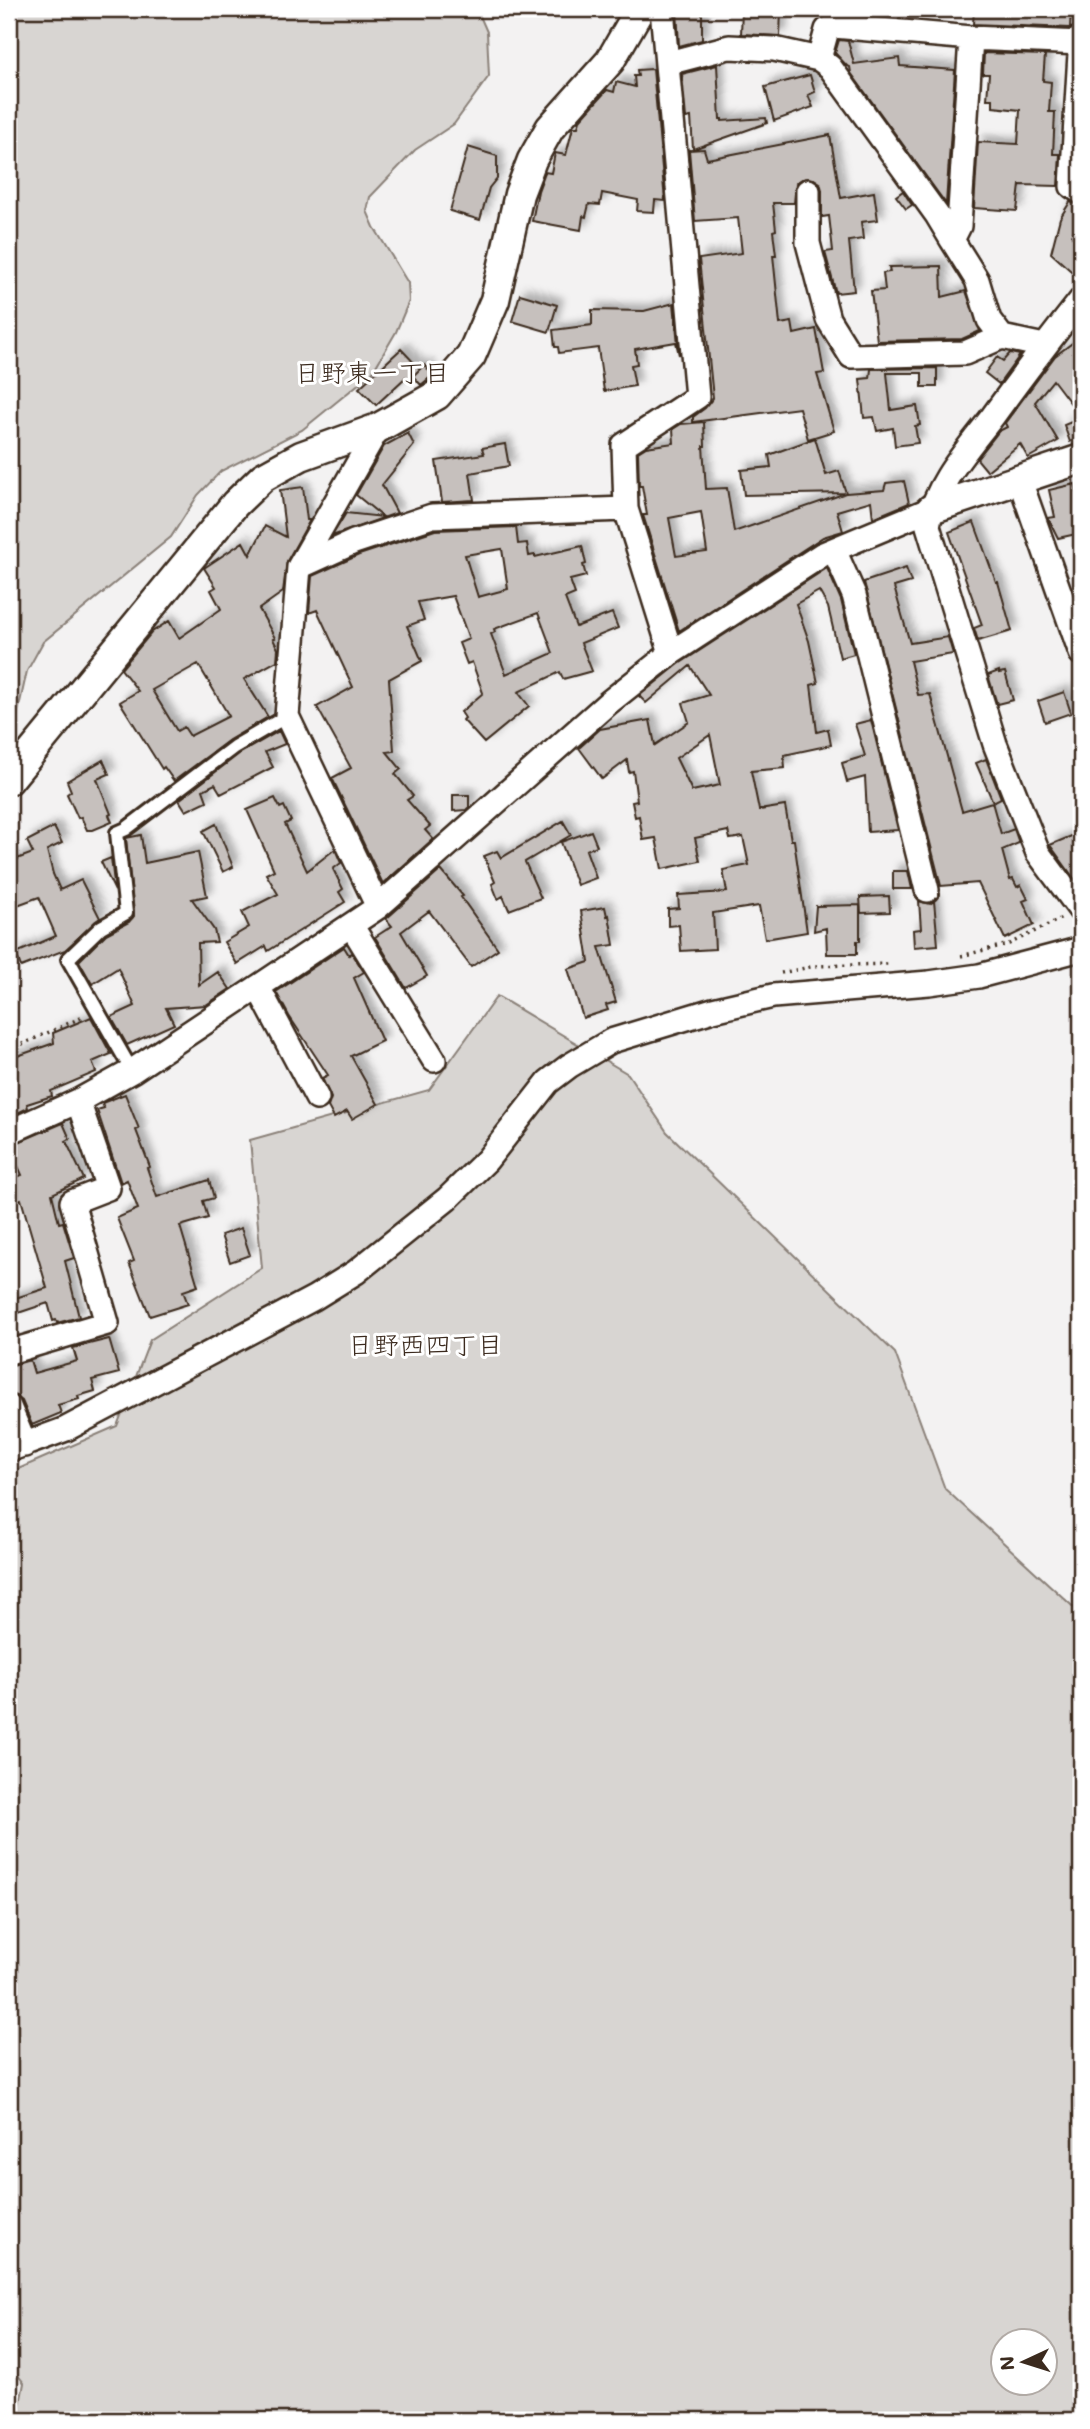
<svg xmlns="http://www.w3.org/2000/svg" width="1090" height="2429" viewBox="0 0 1090 2429" font-family="Mali,'Klee One',sans-serif">
<defs>
<filter id="shadow"><feDropShadow dx="6" dy="-6" stdDeviation="3.5" flood-color="#0004"/></filter>
</defs>
<rect width="100%" height="100%" fill="#f3f2f2"/>
<filter id="ink" filterUnits="userSpaceOnUse"><feTurbulence type="fractalNoise" baseFrequency=".0143" numOctaves="2"/><feDisplacementMap in="SourceGraphic" scale="14" xChannelSelector="R" yChannelSelector="G"/><feConvolveMatrix kernelMatrix="1 2 1 2 8 2 1 2 1" color-interpolation-filters="sRGB"/></filter>
<g filter="url(#ink)">
<path fill="#d8d5d2" stroke="#8a8078" stroke-width="2" fill-rule="evenodd" d="M9 9H477L487 32 489 76 454 124 415 150 370 197 367 211 374 227 408 283 409 301 396 332 372 373 302 430 221 471 198 495 171 537 43 642 27 671 17 716 9 729Z
M497 996 628 1074 667 1132 895 1353 945 1489 1081 1614V2420H17L24 2383 9 2364V1473L117 1426 150 1340 262 1268 250 1140 429 1090ZM1002 2342H1044V2384H1002Z"/>
<path fill="#c6c0bd" stroke="#3b2a1e" stroke-width="2" fill-rule="evenodd" filter="url(#shadow)" d="M677 9H702V40L679 46Z
M742 9 781 10 780 36 741 34Z
M974 9H1071L1070 28 973 24Z
M839 40 848 41 854 64 899 58 900 66 955 70 946 204 851 73 850 67 847 66 835 53Z
M984 53 1045 55 1043 81 1051 82 1049 112H1055L1053 154H1060L1058 186 1020 185 1017 211 974 208 978 142 1018 144 1020 110 993 107V99H987L989 74H983Z
M717 65 720 119H722V121L766 118 767 123 693 149 691 117 686 118 682 74Z
M653 69 665 201 655 200 654 212 637 211 638 200 602 193 600 205 589 204 586 217 583 216 581 230 532 221 538 191 545 172 551 173 555 153 566 155 573 127H578L580 120 607 90 614 92 616 82 635 87 634 76H638L637 70Z
M810 75 815 92 808 95 813 107 774 121 765 87Z
M830 135 841 198 874 192 878 220 861 222 863 239 849 241 854 291 836 293 825 252 833 251 829 216 822 217V190L820 183 814 179H802L796 183 794 203H773L776 230 773 231 776 255H773L780 324 792 322 794 334 816 329 824 373 817 374 834 431 808 439 799 408 693 422V417L705 408 713 398 699 259 742 253 738 218 695 221 689 150 704 149 707 159Z
M468 147 497 156V178L489 188 480 220 450 211Z
M903 191 912 205 906 209 896 196Z
M1070 202 1081 206 1072 237 1081 244V280L1051 253 1060 218Z
M941 266 942 297 966 291 980 331 962 339 877 341 871 291 885 290 883 273 890 272 889 267Z
M520 294 557 305 549 332 512 321Z
M674 303 679 355 676 342 635 349 637 364 631 365 635 386 604 391 598 348 559 353 558 347H555L553 330 592 325V310L644 311Z
M1075 341 1081 350V417L1053 380 1035 402 1058 441 1028 458 1020 444 987 471 977 459 999 431 1007 427 1005 423 1055 356Z
M401 349 420 369 409 380 406 377 376 405 359 388Z
M1010 353 1020 355 999 384 985 373 997 357 1003 361Z
M424 365 433 375 421 385 413 376Z
M937 368V387H922V373H887L891 410 917 406 920 425 915 426 918 443 895 446 893 428 877 431 874 417 864 418 860 379 870 378 871 369Z
M1081 418V437L1070 442 1064 425Z
M704 422 705 446H703L706 489 727 488 734 532 846 493 884 490 886 483 904 481 909 503 873 518 871 501 837 511 843 531 823 537 679 631 643 515H647L642 486H639L638 452 646 447 674 443 673 429 681 424ZM701 512 707 552 676 556 669 518Z
M408 433 414 445 382 485 397 513 332 536 346 513 383 517 356 495 384 446Z
M815 438 826 475 839 471 846 493 744 495 741 470 771 467 769 455Z
M505 444 509 466 470 473 474 500 442 502 436 461 484 454 482 448Z
M1075 484 1080 508 1077 509 1081 533 1058 538 1048 518 1055 517 1049 490Z
M303 487 307 520H310L287 561 283 592 259 609 275 638 273 639 278 649 277 661 244 679 268 717 229 740 174 781 164 767 162 769 120 702 138 691 121 669 152 632 169 621 179 638 221 609 211 590 216 587 204 568 243 542 250 555 265 526 286 537 280 490ZM198 664 229 716 190 736 184 727 177 731 152 690Z
M974 522 996 582H998L1012 631 978 641 974 628 982 625 949 532Z
M516 527 518 544 527 543 529 556 535 555V557L582 546 586 564 583 565 586 576 570 580 575 594 565 598 576 627 612 613 618 628 581 643 592 671 563 679 560 672 518 692 529 706 484 743 463 720 465 718 461 712 483 693 472 662 467 664 459 643 469 639 453 596 418 602 424 620 407 626 422 661 389 679 394 751 387 752 401 769 395 774 413 796 407 800 430 826 425 830 433 839 383 884 332 778 351 768 317 707 353 687 317 610 309 613 312 576 359 555 435 530ZM502 549 508 589 478 597 465 555ZM538 613 553 653 506 674 491 634 495 632 494 629Z
M827 568 841 600 854 654 840 658 828 607 819 591 796 604 809 641 818 683 811 685 817 732 828 729 831 745 784 755 785 768 751 771 759 810 785 806 791 840H794L807 932 765 939 759 906 713 913 715 949 681 951 679 925 668 926V909L679 908 678 895 727 892 723 870 749 865 743 837 730 839 728 831 695 838 700 861 662 869 656 838 643 840 639 816 635 817 632 802 637 801 633 771 629 772 627 760 602 779 579 748 600 729 650 720 655 745 689 722 683 703 709 695 690 666 646 703 639 696 679 664ZM710 735 720 785 692 791 676 758Z
M906 568 911 582 894 587 910 643 948 637 953 654 910 661 918 695 930 694 962 811 992 802 1001 834 1014 829 1019 843 1002 850 1010 880 1013 879 1017 887 1021 885 1028 899 1023 901 1034 925 1005 939 978 883 941 886 864 582Z
M999 671V673L1005 672 1013 700 997 704 988 675Z
M1064 692 1071 713 1045 722 1038 701Z
M871 720 898 830 868 832 865 777 847 782 842 763 865 756 855 724Z
M279 731 285 744 265 752 273 767 221 794 215 784 203 790 207 801 186 811 179 800 239 754Z
M986 759 1001 798 993 802 976 763Z
M103 760 109 774 97 779 111 814 109 815 112 822 93 830H87L81 817 78 818 67 794 71 791 67 781Z
M453 795H469V807L466 810 453 811Z
M275 798 280 808 284 806 291 821 285 824 307 871 335 849 341 863 333 869 343 889 339 892 345 902 268 951 266 946 237 964 224 942 249 927 242 912 278 894 266 874 274 870 247 810Z
M563 821 571 835 525 862 541 898 509 910 503 896 498 899 492 884 495 882 484 856 497 851 501 858Z
M216 824 233 867 223 872 203 831Z
M54 827 62 843 47 850 53 874 60 890 81 880 100 918 65 950 21 967 16 953 56 936 39 897 9 908V862L33 853 27 841Z
M591 831 597 846 586 850 596 878 577 885 561 842Z
M1081 832V888L1050 845Z
M141 835 145 863 198 852 207 896 192 899 214 930 217 942 198 943 199 985 218 972 230 989 206 1005 166 1008 174 1024 127 1045 111 1017 135 1006 118 968 92 984 79 961 106 934 129 922 134 916 126 838Z
M111 858 115 891 101 862Z
M441 870 463 896 461 897 498 949 471 967 429 911 401 932 427 976 406 988 375 937 392 926 386 919Z
M893 871H908L912 889H893Z
M889 896 890 912 861 913 860 897Z
M919 901 930 904 934 901 938 945 914 947 913 930 921 929Z
M860 905V941H857V954H827L826 928 814 931 816 906Z
M605 907 607 916 609 915 614 945 599 947 616 1002 606 1005 608 1010 583 1018 568 969 589 962 581 911Z
M344 947 349 955 352 953 364 972 354 978 382 1041 351 1056 378 1104 352 1119 347 1111 334 1118 328 1107 331 1098 322 1078 328 1075 289 1016 276 992Z
M91 1017 111 1054 92 1062 96 1072 51 1091 52 1096 27 1104 28 1108 9 1117V1059L54 1043 53 1033Z
M125 1094 139 1129 136 1130 150 1167 147 1168 157 1197 209 1180 214 1198 203 1201 208 1218 180 1226 198 1286 183 1291 188 1304 150 1316 129 1263 134 1261 117 1218 138 1209 127 1180 121 1183 97 1110 104 1108 102 1103Z
M63 1123 70 1139 66 1141 84 1179 52 1194 59 1223 63 1222 74 1258 65 1261 79 1317 57 1323 56 1320 53 1321 48 1303 9 1316V1300L47 1288 21 1199 13 1202 9 1191V1180L22 1175 9 1146Z
M241 1228 250 1255 230 1262 221 1235Z
M109 1339 119 1373 92 1380 95 1391 78 1396 79 1399 58 1405 61 1413 32 1425 22 1401 9 1391V1366L30 1360 34 1373 77 1361 73 1348Z"/>
<g fill="none" stroke-linecap="round" stroke-linejoin="round">
<defs>
<path id="service" d="M132 1071 68 959 101 927 126 913 117 833 126 829 234 747 287 716"/>
<path id="minor" d="M662 9 697 397 624 445 626 509 671 653
M1081 37 1072 186 1081 192
M971 38 959 226 952 240 977 280 989 320 1002 337 1044 346
M819 59 830 67 937 215 952 240
M668 63 729 47 774 49 819 59 827 30 834 26 971 38 1081 43
M808 191V243L828 319 851 356 965 353 1002 337
M1081 300C1051 338 1021 377 993 416 967 450 935 484 928 526L995 744 1038 853 1081 911
M1019 478 1081 653
M834 550 854 595 927 890
M299 567 354 542 432 516 626 509
M378 907 287 716 299 567 378 428
M351 925 434 1060
M258 987 317 1098
M9 1132 78 1101 132 1071 378 907 608 703 671 653 823 554 931 509
M9 1352 107 1323 72 1202 108 1188 78 1101
M9 1407 25 1445
M9 1450 66 1429 314 1298 356 1272 447 1199 487 1160 548 1082 569 1066 611 1041 713 1010 773 996 929 983 979 976 1081 949"/>
<path id="tertiary" d="M931 509 1081 459
M9 780 235 504 263 477 301 456 378 428 437 395 471 356 495 300 519 194 532 160 550 128 610 61 640 9"/>
</defs>
<use href="#service" stroke="#3b2a1e" stroke-width="18"/>
<use href="#minor" stroke="#3b2a1e" stroke-width="28"/>
<use href="#tertiary" stroke="#3b2a1e" stroke-width="33"/>
<path stroke="#3b2a1e" stroke-width="3.5" stroke-dasharray="2 5" stroke-linecap="butt" d="M961 956 1009 944 1062 918
M781 973 815 966 888 964
M9 1050 85 1016"/>
<use href="#service" stroke="#fff" stroke-width="12"/>
<use href="#minor" stroke="#fff" stroke-width="23"/>
<use href="#tertiary" stroke="#fff" stroke-width="28"/>
</g>
</g>
<g text-anchor="middle" stroke-width="6" stroke-linejoin="round" paint-order="stroke">
<g font-size="26" fill="#3b2a1e" stroke="#fff">
<text x="372" y="382">日野東一丁目</text>
<text x="425" y="1354">日野西四丁目</text>
</g>
</g>
<rect width="1090" height="2429" fill="none" stroke="#fff" stroke-width="35"/>
<rect x="18" y="18" width="1055" height="2394" fill="none" stroke="#3b2a1e" stroke-width="2.5" filter="url(#ink)"/>
<g transform="translate(1024 2362) rotate(266)"><circle r="33" fill="#ffffff" stroke="#b1aaa5" stroke-width="2"/>
<path d="M0-5L12 26L0 18L-12 26Z" fill="#3b2a1e"/>
<text y="-10" font-size="19" font-weight="bold" text-anchor="middle" fill="#3b2a1e">N</text>
</g>
</svg>
